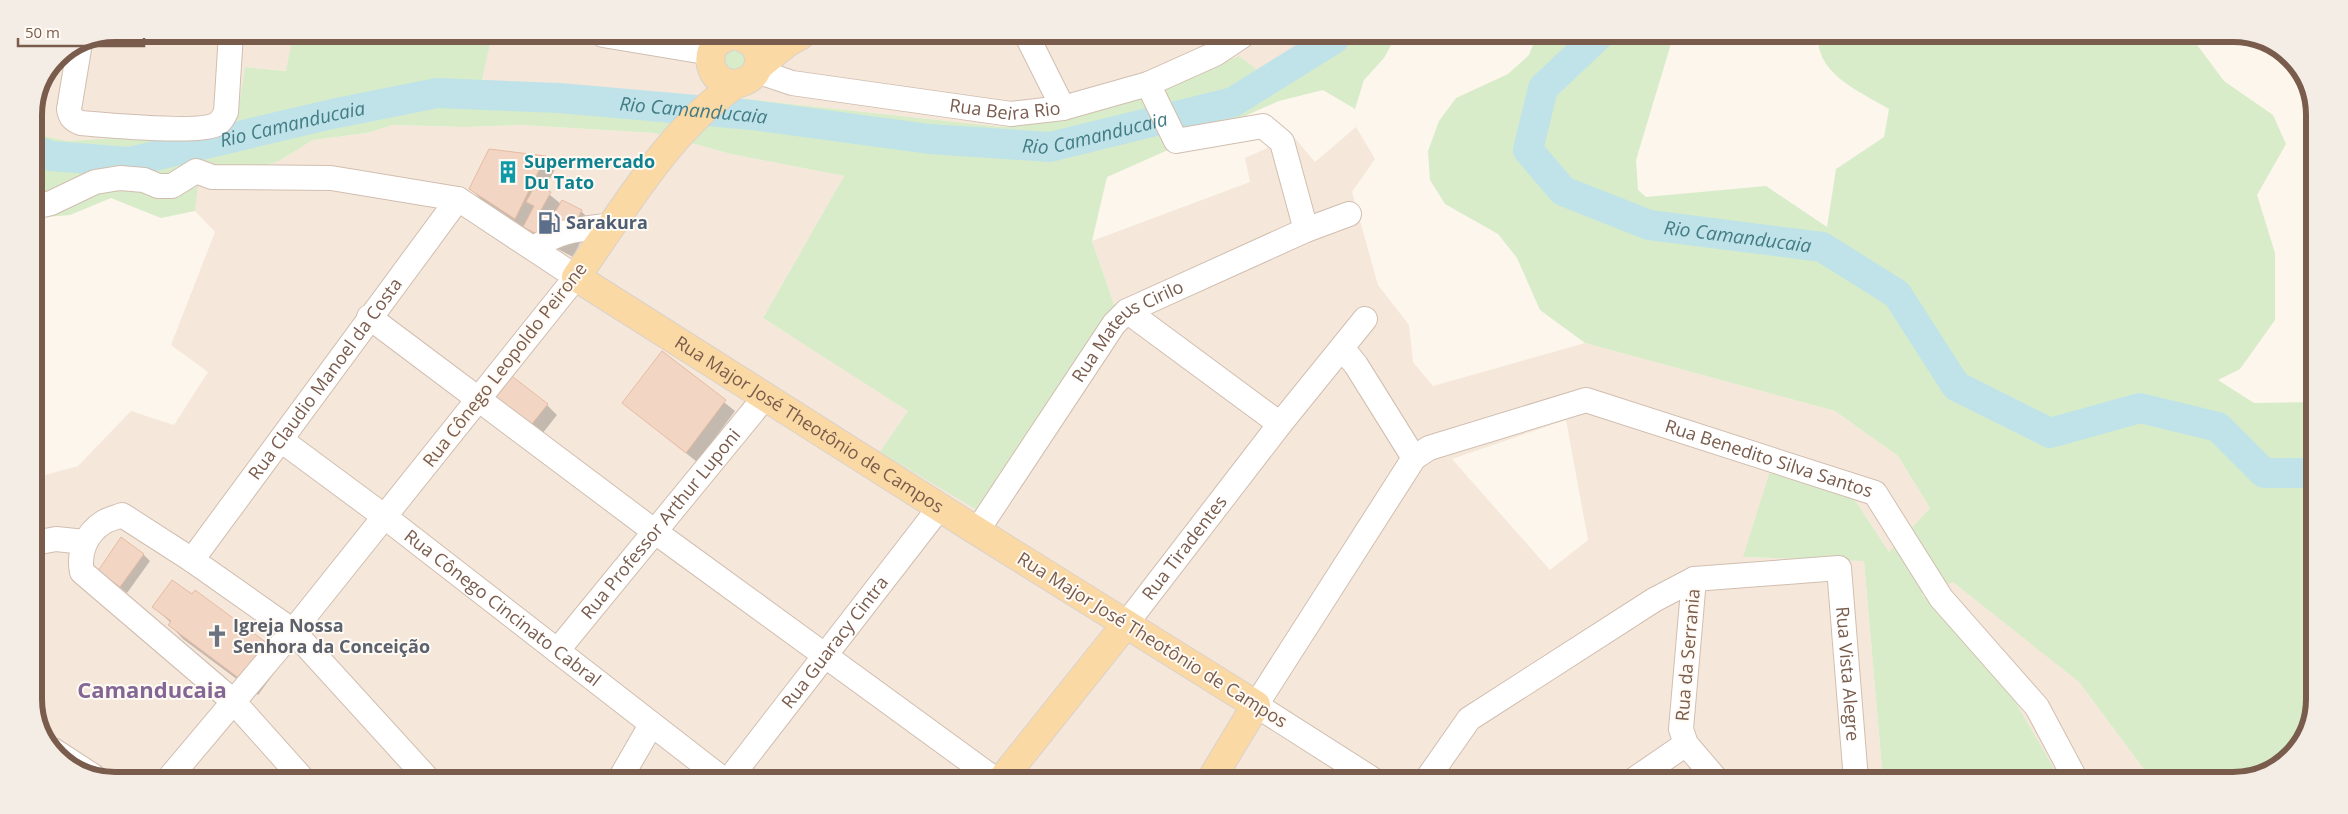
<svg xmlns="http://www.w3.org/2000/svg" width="2348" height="814" viewBox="0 0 2348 814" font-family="'Open Sans',sans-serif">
<rect width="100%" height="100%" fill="#fdf6ec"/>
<path fill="#f5e8da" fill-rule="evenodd" d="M115 34H293L287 71 245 67 235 130 68 141 34 134V110L58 57Z
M492 34 1308 36 1311 41 1263 74 1136 99 1063 121 1002 127 747 99 672 104 482 80Z
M393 125 464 127 521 125 654 133 731 154 844 176 763 318 909 411 880 452 1116 310 1092 241 1250 182 1245 158 1293 136 1315 162 1356 127 1375 159 1352 192 1378 285 1409 325 1413 362 1433 386 1585 343 1835 411 1898 456 1930 508 1889 552 1851 494 1743 557 1864 561 1883 780 89 776 51 749 34 704V478L78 466 131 411 174 425 208 372 171 345 215 232 195 211 197 186 279 161 313 140 367 133ZM1566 420 1588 540 1550 570 1452 459Z
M1953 581 2079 682 2152 780H2061L2005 684 1922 593Z"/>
<path fill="#d8ecc9" d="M293 34H489L492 35 482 80 672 104 747 99 1002 127 1063 121 1136 99 1239 56 1263 74 1311 41 1308 36H1396L1384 58 1364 80 1355 109 1323 90 1279 101 1107 177 1092 241 1116 310 977 510 880 452 908 411 763 318 844 176 731 154 654 133 521 125 464 127 393 125 367 133 313 140 279 161 198 186 195 211 161 218 111 198 70 215 34 218V134L68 141 235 130 245 67 286 71Z
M1536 37H1673L1636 160 1638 190 1646 197 1766 186 1827 227 1836 169 1884 137 1889 109C1861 92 1817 75 1818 37L2192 38 2224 81 2273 115 2286 144 2257 195 2275 253V320L2240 369 2218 380 2254 403 2312 402 2310 725 2282 764 2233 780H2152L2079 682 1953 582 1922 594 2005 684 2061 780H1883L1864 561 1743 557 1770 471 1851 494 1889 552 1930 508 1898 456 1835 411 1585 343 1540 310 1517 258 1498 234 1445 204 1430 180 1428 151 1439 121 1456 98 1508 74 1529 55Z
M717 47 754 50 737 82 714 54Z"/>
<path fill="#0003" d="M490 150 546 157 556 167 544 190 561 204 581 211 591 221 573 257 535 237 525 228 481 199 471 189Z
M662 353 735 411 697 462 624 403Z
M489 391 547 405 557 415 542 434Z
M143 554 150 561 127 593 99 571Z
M154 607 283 661 258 695 183 639 170 625 171 623Z"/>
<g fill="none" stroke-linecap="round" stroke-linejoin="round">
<g stroke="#bfe3e8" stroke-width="30">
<path id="s1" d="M1597 37 1543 88 1528 150 1563 191 1649 225 1822 247 1897 294 1956 386 2050 433 2140 408 2218 427 2264 473H2312"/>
<path id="s2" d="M34 150 51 156 129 162 332 114 437 93 559 98 752 115 929 139 1050 147 1233 102 1334 39 1336 36"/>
</g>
</g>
<path fill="#f3d5c3" stroke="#e6bba3" d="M489 149 546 156 515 219 469 189Z
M536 184 551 192 541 210 553 216 562 200 582 210 563 247 523 227 534 206 526 202Z
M662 351 726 400 686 453 622 403Z
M504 370 548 404 531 425 488 391Z
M121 537 144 554 120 587 98 571Z
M172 580 192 594 195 590 271 646 244 682 168 625 171 621 152 607Z"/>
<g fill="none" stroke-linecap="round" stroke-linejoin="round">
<defs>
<g id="minor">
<path d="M603 35 711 53"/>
<path d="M1027 36 1063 108"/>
<path d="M79 49 69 109C70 117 73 120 81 123 105 125 201 134 217 124 222 121 224 116 226 112L231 34"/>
<path id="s3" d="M757 71 792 83 1011 114 1063 108 1148 84 1215 54 1242 36"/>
<path d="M1148 84 1176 141 1263 126 1282 142 1306 230"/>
<path d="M34 207 51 203 95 182 120 178 144 180 158 186H172L196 171 212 177 331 178 458 199 576 277 293 631 171 776"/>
<path d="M535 249C556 229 585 229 613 225"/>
<path d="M1127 311 1280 424"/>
<path d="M369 317 654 531 993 778"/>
<path d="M1342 348 1356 365 1414 458"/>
<path id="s4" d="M281 440 385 517 720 777"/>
<path id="s5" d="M977 531 1114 324 1127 311 1306 230 1349 214"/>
<path d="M34 543 56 539 85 542"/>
<path id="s6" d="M192 560 458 199"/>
<path d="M1694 579 1681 729 1686 744 1716 779"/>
<path id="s7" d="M1126 624 1280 424 1365 319"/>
<path id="s8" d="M557 651 765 397"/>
<path d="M53 750 93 776"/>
<path d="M300 776 233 701 82 572C78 553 86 533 104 522 109 519 117 517 122 515L192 560 293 631 426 777"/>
<path d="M621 777 651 725"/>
<path id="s9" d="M731 777 940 507"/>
<path id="s10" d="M1372 779 1256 705 1414 458 1429 448 1586 400 1875 493 1941 598 2037 707 2076 780"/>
<path id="s11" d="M1427 779 1469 719 1654 600 1694 579 1839 568 1856 780"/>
<path d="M1635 779 1686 744"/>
</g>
<g id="major">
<path d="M731 35 716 43C712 49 709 57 711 65 720 101 776 80 754 44L738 35"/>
<path d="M759 66 787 43 801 35"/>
<path id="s12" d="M736 84C669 130 623 211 576 277L977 531 1256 705 1212 778"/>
<path d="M1003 778 1126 624"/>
</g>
</defs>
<use href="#minor" stroke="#d1beb0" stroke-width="26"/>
<use href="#major" stroke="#dad1cd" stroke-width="30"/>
<use href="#minor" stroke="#fff" stroke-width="24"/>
<use href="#major" stroke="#fbd9a5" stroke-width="28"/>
</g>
<defs>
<symbol id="building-bare" viewBox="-9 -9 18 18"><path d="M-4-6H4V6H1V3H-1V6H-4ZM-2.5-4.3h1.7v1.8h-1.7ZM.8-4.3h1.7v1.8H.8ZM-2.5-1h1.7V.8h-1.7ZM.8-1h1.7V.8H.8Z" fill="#0f9aa8" stroke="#fffaf3" stroke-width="2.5" paint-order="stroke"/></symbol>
<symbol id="fuel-bare" viewBox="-9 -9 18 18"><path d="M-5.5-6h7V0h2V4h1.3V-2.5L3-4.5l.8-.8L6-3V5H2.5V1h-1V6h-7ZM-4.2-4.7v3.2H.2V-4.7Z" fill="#5c6f8a" stroke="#fffaf3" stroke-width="2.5" paint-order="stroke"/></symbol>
<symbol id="church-bare" viewBox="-9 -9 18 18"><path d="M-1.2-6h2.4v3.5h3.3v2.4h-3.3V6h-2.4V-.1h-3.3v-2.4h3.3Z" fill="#6b7280" stroke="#fffaf3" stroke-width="2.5" paint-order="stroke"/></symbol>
</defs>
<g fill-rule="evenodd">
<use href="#building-bare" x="492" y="156" width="32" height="32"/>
<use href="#fuel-bare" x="533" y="207" width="32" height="32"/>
<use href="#church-bare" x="201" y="620" width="32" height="32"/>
</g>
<g text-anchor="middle" stroke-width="4" stroke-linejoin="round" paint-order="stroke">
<g font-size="18" fill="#7a5c4d" stroke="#fffaf3">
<text dy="6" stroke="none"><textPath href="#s3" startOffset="252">Rua Beira Rio</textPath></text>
<text dy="6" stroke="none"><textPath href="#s5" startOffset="254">Rua Mateus Cirilo</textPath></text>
<text transform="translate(505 365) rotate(-52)" y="6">Rua Cônego Leopoldo Peirone</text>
<text dy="6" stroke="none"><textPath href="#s6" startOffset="225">Rua Claudio Manoel da Costa</textPath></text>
<text dy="6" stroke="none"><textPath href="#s12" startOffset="528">Rua Major José Theotônio de Campos</textPath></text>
<text dy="6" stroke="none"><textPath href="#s10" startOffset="805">Rua Benedito Silva Santos</textPath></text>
<text dy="6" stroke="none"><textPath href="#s8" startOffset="164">Rua Professor Arthur Luponi</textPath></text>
<text dy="6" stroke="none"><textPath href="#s7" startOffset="96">Rua Tiradentes</textPath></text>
<text dy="6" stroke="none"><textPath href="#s4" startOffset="278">Rua Cônego Cincinato Cabral</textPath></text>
<text transform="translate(1152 640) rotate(32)" y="6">Rua Major José Theotônio de Campos</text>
<text dy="6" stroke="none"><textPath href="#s9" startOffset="170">Rua Guaracy Cintra</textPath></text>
<text transform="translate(1688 655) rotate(-85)" y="6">Rua da Serrania</text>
<text dy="6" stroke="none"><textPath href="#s11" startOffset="590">Rua Vista Alegre</textPath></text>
</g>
<g font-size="18" font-weight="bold" fill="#0d838f" stroke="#fffaf3" text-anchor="start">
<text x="524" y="168">Supermercado<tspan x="524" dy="21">Du Tato</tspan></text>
</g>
<g font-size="18" font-weight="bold" fill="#4e5e75" stroke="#fffaf3" text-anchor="start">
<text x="566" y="229">Sarakura</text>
</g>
<g font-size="18" font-weight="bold" fill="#5b616d" stroke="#fffaf3" text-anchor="start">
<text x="233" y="632">Igreja Nossa<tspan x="233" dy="21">Senhora da Conceição</tspan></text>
</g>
<g font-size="19" font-style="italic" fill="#437c86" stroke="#fffaf3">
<text dy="7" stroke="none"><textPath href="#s2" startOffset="669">Rio Camanducaia</textPath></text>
<text dy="7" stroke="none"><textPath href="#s2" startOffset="264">Rio Camanducaia</textPath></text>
<text dy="7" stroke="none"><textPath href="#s2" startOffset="1074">Rio Camanducaia</textPath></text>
<text dy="7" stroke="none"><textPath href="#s1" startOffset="374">Rio Camanducaia</textPath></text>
</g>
<g font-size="22" font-weight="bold" fill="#846695" stroke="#fffaf3">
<text x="152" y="698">Camanducaia</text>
</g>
</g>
<path d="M0 0H2348V814H0ZM115 42H2233A73 73 0 0 1 2306 115V699A73 73 0 0 1 2233 772H115A73 73 0 0 1 42 699V115A73 73 0 0 1 115 42Z" fill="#f4ede6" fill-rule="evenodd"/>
<path fill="none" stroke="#7a5c4d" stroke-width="6" d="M115 42H2233A73 73 0 0 1 2306 115V699A73 73 0 0 1 2233 772H115A73 73 0 0 1 42 699V115A73 73 0 0 1 115 42Z"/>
<path d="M18 38v8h126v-8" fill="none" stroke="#7a5c4d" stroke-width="2.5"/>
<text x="25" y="38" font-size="15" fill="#7a5c4d" stroke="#fffaf3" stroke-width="4" paint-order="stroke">50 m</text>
</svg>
